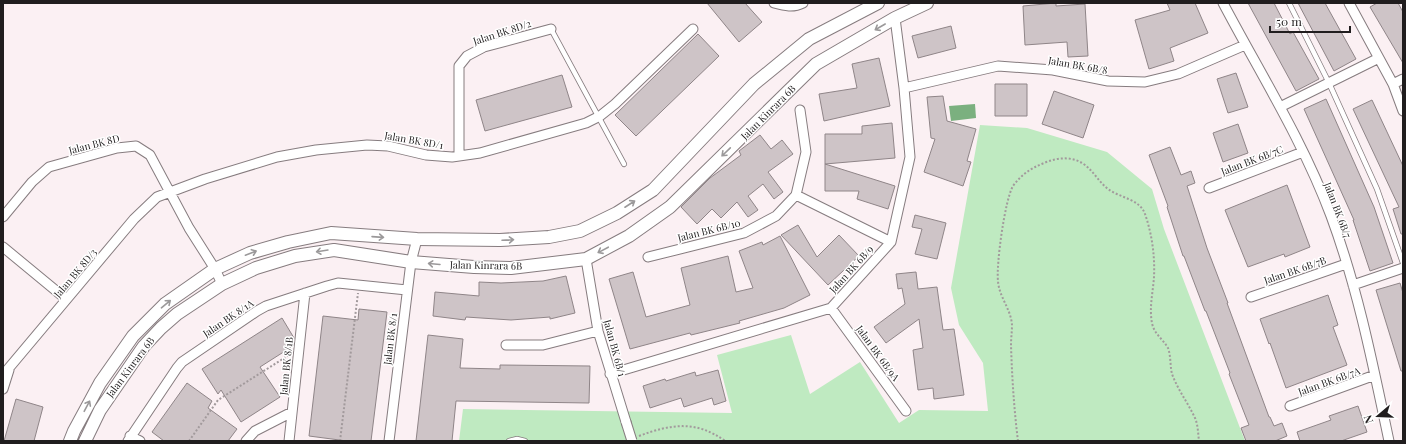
<svg xmlns="http://www.w3.org/2000/svg" width="1406" height="444" viewBox="0 0 1406 444" font-family="'Playfair Display',serif">
<rect width="100%" height="100%" fill="#fbf0f3"/>
<path fill="#bfeac1" d="M980 125 1027 128 1107 152 1152 189 1164 229 1245 441H459L463 409 732 413 717 355 791 335 810 394 860 362 899 423 919 410 988 411 983 363 959 325 951 288Z"/>
<path fill="#7bb07f" d="M975 104 976 118 951 121 949 106Z"/>
<path fill="#cec4c7" stroke="#8f8588" d="M707 3H745L762 22 739 42Z
M1056 3V6L1085 4 1088 56 1068 57 1067 42 1025 45 1023 6Z
M1167 3H1195L1208 33 1170 48 1174 61 1149 69 1135 20 1170 10Z
M1248 3H1274L1290 34 1293 32 1319 79 1296 91Z
M1298 3H1325L1356 59 1334 71Z
M1377 3H1398L1403 12V63L1370 7Z
M951 26 956 48 918 58 912 36Z
M698 34 719 56 636 136 615 115Z
M879 58 890 106 824 121 819 94 857 88 852 64Z
M1236 73 1248 107 1228 113 1217 79Z
M562 75 572 107 485 131 476 100Z
M995 84H1027V116H995Z
M1054 91 1094 105 1083 138 1042 124Z
M943 96 947 121 976 129 967 161 971 162 963 186 924 172 935 139 931 138 927 97Z
M1326 99 1374 207 1393 263 1370 271 1353 220H1354L1304 109Z
M1372 100 1403 166V234H1401L1393 209 1399 207 1353 109Z
M892 123 895 158 825 164V134H862V126Z
M1238 124 1248 153 1223 162 1213 133Z
M760 135 771 149 782 140 793 154 768 172 783 192 774 199 763 184 748 196 758 210 748 217 737 202 721 218 712 209 697 224 681 207 710 178 741 155 739 151Z
M1170 147 1181 175 1191 171 1195 183 1187 186 1207 248 1228 303H1227L1269 417H1270L1274 426 1282 423 1287 436 1275 441H1246L1241 428 1249 425 1229 374 1230 373 1206 311H1205L1184 256H1183L1167 207 1168 206 1149 155Z
M825 164 895 186 888 209 857 199 859 191H825Z
M1287 185 1310 247 1285 257 1284 254 1248 267 1225 210Z
M915 215 946 223 937 259 915 254 922 229 912 227Z
M798 225 817 257 839 235 859 256 828 285 781 235Z
M780 236 810 295 784 308 739 321 740 323 691 335 690 333 630 349 609 279 633 272 646 317 690 305 681 268 728 256 736 292 753 288 739 251 762 242 763 245Z
M916 272 918 289 937 287 943 330 954 329 964 395 934 399 933 388 918 390 913 350 923 348 919 319 886 343 874 327 905 304 902 288 898 289 896 274Z
M566 276 575 313 550 319V317L511 320 466 317 465 320 433 316 435 292 479 296V282L501 283 543 281Z
M1400 283 1403 293V371H1401L1376 290Z
M1328 295 1338 325 1333 327 1347 365 1286 388 1270 343 1269 344 1260 319Z
M359 309 387 312 371 441H347L309 436 323 316 358 320Z
M282 318 294 338 293 346 260 367 280 397 241 422 221 390 218 394 202 369Z
M428 335 463 339 460 368 500 369V365L590 366 589 403 456 401 452 441H416Z
M718 370 726 401 714 405 712 398 684 407 681 398 650 408 643 386 665 379 666 381 695 372 696 376Z
M187 383 212 401 208 408 237 429 228 441H164L152 432Z
M16 399 43 407 34 441H4Z
M1358 406 1367 432 1341 441H1300L1297 432 1331 420 1329 416Z"/>
<g fill="none" stroke-linecap="round" stroke-linejoin="round">
<defs>
<path id="lane" d="M1289 3 1329 83 1377 189 1403 263
M551 29 624 164
M509 441 517 439 525 441"/>
<path id="street" d="M774 3C785 6 793 8 803 3
M1223 3C1260 73 1303 141 1331 216 1358 289 1373 365 1389 441
M1349 3 1393 84 1403 111
M1393 84 1403 79
M904 88 998 66 1053 70 1108 81 1145 82 1178 74 1245 45
M1280 107 1379 58
M459 156V66L467 56 484 47 551 29
M1209 188 1303 152
M796 195 891 242
M3 217 32 182 49 167 117 148 136 146 150 155 189 228 215 269 222 284
M3 247 66 299
M648 257 744 233 776 216 796 195 806 152 800 110
M586 259 598 331 626 422
M1353 285 1403 268
M1251 297 1346 264
M831 308 906 411
M506 345H543L598 331
M610 374 831 308 891 242 910 157 904 88 895 18
M3 375 134 219 157 197 205 179 277 157 316 150 367 145 388 146 426 155 452 157 480 153 586 123 600 116 615 104 693 29
M3 389 9 370
M1290 406 1375 375
M130 436 140 441
M128 441 177 368 182 362 257 311 266 306 327 286 338 283 407 290
M246 441 255 431 292 412
M289 441 305 293
M389 441 409 278 411 262 417 239"/>
<path id="secondary" d="M70 441 74 431 100 383 133 336 165 304 215 269 250 253 288 242 331 233 417 239 500 240 549 237 580 231 617 213 653 190 754 84 809 39 878 3
M85 441 100 410 144 346 161 328 177 314 222 284 256 268 295 256 334 250 411 262 474 267 511 268 586 259 629 236 670 207 816 64 895 18 927 3"/>
</defs>
<use href="#lane" stroke="#867c7f" stroke-width="6"/>
<use href="#street" stroke="#867c7f" stroke-width="11"/>
<use href="#secondary" stroke="#867c7f" stroke-width="14"/>
<path stroke="#a29a9c" stroke-width="2" stroke-dasharray="2 2" stroke-linecap="butt" d="M639 436C671 424 696 420 725 441
M189 441 218 400 289 355
M340 441 358 293
M1018 441C1014 409 1012 377 1011 345 1011 338 1012 332 1012 325 1011 309 999 297 998 281 996 265 1005 199 1013 186 1021 175 1031 168 1044 163 1058 157 1073 156 1085 165 1094 172 1099 182 1108 189 1120 198 1140 199 1145 214 1152 234 1155 256 1154 277 1153 292 1149 308 1152 323 1154 334 1163 339 1168 348 1171 356 1170 366 1172 374 1178 390 1188 403 1195 418 1198 425 1198 433 1199 441"/>
<use href="#lane" stroke="#fff" stroke-width="4.5"/>
<use href="#street" stroke="#fff" stroke-width="9"/>
<use href="#secondary" stroke="#fff" stroke-width="12"/>
<defs>
<path id="street-bridge" d="M626 422 632 441"/>
</defs>
<use href="#street-bridge" stroke="#867c7f" stroke-width="11" stroke-linecap="butt"/>
<use href="#street-bridge" stroke="#fff" stroke-width="9"/>
</g>
<defs><path id="oneway-shaft" d="M-6 0H5M1.5-3L5.5 0L1.5 3" fill="none" stroke-width="1.6" stroke-linecap="round" stroke-linejoin="round"/></defs>
<g stroke="#9b999a">
<use href="#oneway-shaft" transform="translate(880 27) rotate(150)"/>
<use href="#oneway-shaft" transform="translate(726 152) rotate(136)"/>
<use href="#oneway-shaft" transform="translate(630 204) rotate(-33)"/>
<use href="#oneway-shaft" transform="translate(378 237) rotate(4)"/>
<use href="#oneway-shaft" transform="translate(508 240) rotate(-3)"/>
<use href="#oneway-shaft" transform="translate(603 250) rotate(152)"/>
<use href="#oneway-shaft" transform="translate(322 251) rotate(171)"/>
<use href="#oneway-shaft" transform="translate(251 253) rotate(-21)"/>
<use href="#oneway-shaft" transform="translate(434 264) rotate(-175)"/>
<use href="#oneway-shaft" transform="translate(166 304) rotate(-40)"/>
<use href="#oneway-shaft" transform="translate(87 406) rotate(-62)"/>
</g>
<g text-anchor="middle" stroke-width="3" stroke-linejoin="round" paint-order="stroke">
<g font-size="10" fill="#201d1e" stroke="#fff">
<text transform="translate(502 32) rotate(-18)" y="4">Jalan BK 8D/2</text>
<text transform="translate(1078 65) rotate(10)" y="4">Jalan BK 6B/8</text>
<text transform="translate(768 112) rotate(-45)" y="4">Jalan Kinrara 6B</text>
<text transform="translate(414 140) rotate(10)" y="4">Jalan BK 8D/1</text>
<text transform="translate(94 144) rotate(-14)" y="4">Jalan BK 8D</text>
<text transform="translate(1252 160) rotate(-21)" y="4">Jalan BK 6B/7C</text>
<text transform="translate(1338 210) rotate(69)" y="4">Jalan BK 6B/7</text>
<text transform="translate(709 230) rotate(-14)" y="4">Jalan BK 6B/10</text>
<text transform="translate(486 265) rotate(1)" y="4">Jalan Kinrara 6B</text>
<text transform="translate(851 269) rotate(-48)" y="4">Jalan BK 6B/9</text>
<text transform="translate(1295 270) rotate(-19)" y="4">Jalan BK 6B/7B</text>
<text transform="translate(75 273) rotate(-50)" y="4">Jalan BK 8D/3</text>
<text transform="translate(228 318) rotate(-34)" y="4">Jalan BK 8/1A</text>
<text transform="translate(390 339) rotate(-83)" y="4">Jalan BK 8/1</text>
<text transform="translate(615 348) rotate(75)" y="4">Jalan BK 6B/1</text>
<text transform="translate(878 353) rotate(54)" y="4">Jalan BK 6B/9A</text>
<text transform="translate(286 366) rotate(-84)" y="4">Jalan BK 8/1B</text>
<text transform="translate(130 367) rotate(-53)" y="4">Jalan Kinrara 6B</text>
<text transform="translate(1329 381) rotate(-20)" y="4">Jalan BK 6B/7A</text>
</g>
</g>
<rect width="1406" height="444" fill="none" stroke="#201d1e" stroke-width="8"/>
<g transform="translate(1378 416) rotate(251)" stroke="#ffffff" stroke-width="3" paint-order="stroke">
<path d="M0-3L7 15L0 10L-7 15Z" fill="#201d1e"/>
<text y="-6" font-size="11" font-weight="bold" text-anchor="middle" fill="#201d1e">N</text>
</g>
<path d="M1270 26v6h80v-6" fill="none" stroke="#201d1e" stroke-width="2"/>
<text x="1276" y="26" font-size="12" fill="#201d1e" stroke="#ffffff" stroke-width="3" paint-order="stroke">50 m</text>
</svg>
